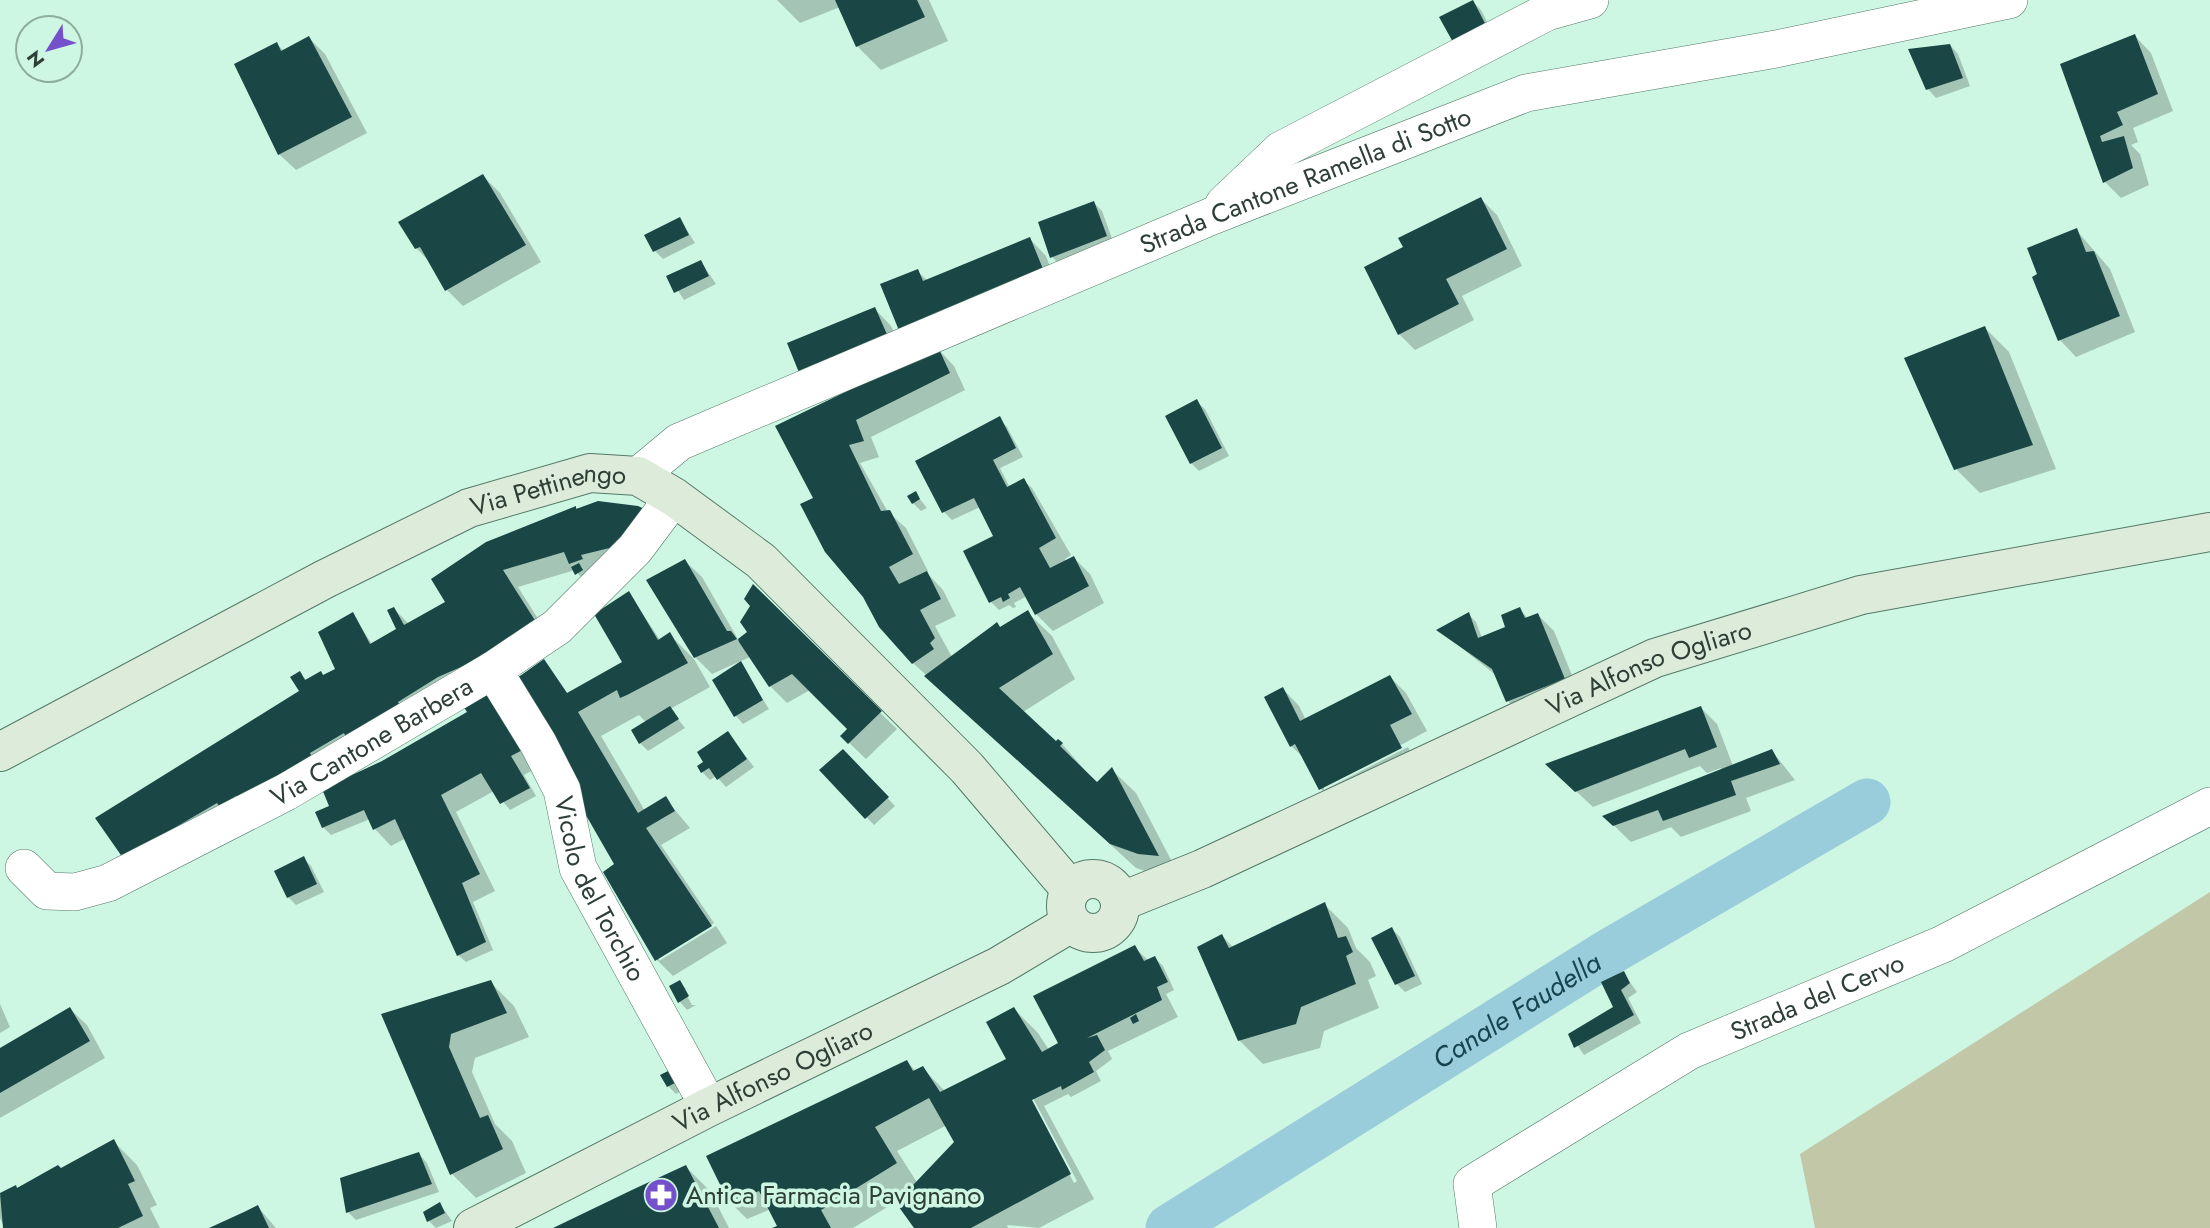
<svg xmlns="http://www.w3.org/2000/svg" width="2210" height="1228" viewBox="0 0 2210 1228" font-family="Jost,sans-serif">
<rect width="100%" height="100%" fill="#cdf6e3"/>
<path fill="#c2c7a7" d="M2210 892V1228H1815L1800 1154Z"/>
<path fill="#0003" fill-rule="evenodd" d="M777 0H929L948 41 881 70 857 46 840 7 800 23Z
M1473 2 1481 10 1498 43 1461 52Z
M2135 36 2151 53 2173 111 2133 128 2138 142 2131 145 2140 154 2149 185 2121 198 2105 182 2063 65Z
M309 38 325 54 367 133 296 170 279 154 277 44 284 51Z
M1950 45 1958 54 1970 86 1936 98 1928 89 1911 50Z
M483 176 500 193 541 262 463 306 447 290 431 263 416 248Z
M1481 199 1497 215 1522 266 1462 296 1474 320 1415 350 1399 334 1406 248Z
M1094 203 1102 211 1114 244 1060 265 1052 257Z
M680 219 695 243 663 259 655 251Z
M2077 231 2110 269 2135 332 2076 357 2060 340 2034 278Z
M1030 239 1046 256 1060 291 882 285 917 271 928 281Z
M701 262 716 284 684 300 669 277Z
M875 309 891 326 905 355 818 391Z
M1985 328 2009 352 2056 469 1980 493 1956 469Z
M938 349 954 366 965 390 871 437 879 457 860 463 888 512 906 528 928 571 926 572 943 590 956 616 935 626 952 657 1028 613 1052 636 1075 679 1023 712 1056 744H1062L1098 785 1112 770 1136 793 1181 879 1163 877 1136 868 913 663 815 499 778 427Z
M1197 402 1205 409 1229 456 1199 471 1191 463 1168 416Z
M999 419 1007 427 1023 457 1000 468 1010 488 1024 481 1032 488 1071 555 1065 559 1066 562 1074 558 1090 574 1104 603 1053 631 1036 614 1027 596 1014 603 1016 607 1013 608 1009 605 999 610 991 602 966 552 995 537 980 507 952 520 944 512Z
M915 493 927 508 921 511 913 503Z
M576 508 650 513 585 582 575 570 518 587 540 622 328 774 124 857 301 692 300 673 307 681 324 677 337 669 353 614 373 646 398 630 394 609 409 624 447 602Z
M685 561 702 577 739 641 798 633 897 729 866 759 842 736 849 729 810 690 787 703 770 686 750 657 712 674 695 657Z
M629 593 660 640 670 635 694 659 710 687 670 709 685 728 648 751 640 743 647 723 639 715 601 736 645 811 665 798 690 828 661 845 714 923 659 957V961L716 926 727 943 673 976 657 960 605 872 617 864 544 661 568 694 624 662Z
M1519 609 1529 619 1538 615 1554 631 1580 695 1524 718 1508 701 1497 676 1439 630 1468 614 1476 622 1482 638 1507 628Z
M741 665 769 709 743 724 736 716Z
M1390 677 1406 693 1427 731 1324 786V790L1408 747 1417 765 1337 806 1321 789 1305 759 1291 746 1283 689 1299 706 1306 720Z
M1701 708 1717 724 1733 766 1772 751 1795 780 1746 798 1751 811 1681 837 1671 827 1631 842 1605 817 1722 771 1721 768 1707 773 1700 766 1593 807 1564 780Z
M470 712 547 762 524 775 536 796 510 810 494 791 456 812 495 891 473 902 493 950 466 962 458 955 406 838 391 846 375 829 370 819 331 835 323 827 331 807 383 763Z
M728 733 754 767 726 787 716 776 710 780 702 772 705 763Z
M843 751 895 806 874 825 821 770Z
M303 858 311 866 324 892 296 905 288 897 276 872Z
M1324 904 1348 928 1356 948 1370 962 1376 976 1368 980 1379 1008 1324 1031 1320 1048 1263 1064 1239 1040 1222 936 1234 948Z
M1392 929 1400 937 1422 984 1405 992 1397 984 1374 938Z
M1135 948 1149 961 1155 958 1163 966 1174 990 1166 994 1178 1017 1108 1051 1112 1059 1096 1071 1101 1081 1071 1097 1068 1094 1044 1106 1094 1199 1039 1228 1007 1225 1008 1228H917L897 1201 853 1228H781L771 1209 747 1219 730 1202 907 1062 916 1071 922 1068 945 1091 1008 1059 1014 1009 1038 1033 1049 1050 1057 1046ZM1022 1085H1026L1077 1181 1074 1183ZM947 1125 956 1143 918 1184 897 1151Z
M1623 973 1637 992 1628 998 1641 1023 1584 1055 1570 1034 1615 1007Z
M490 982 514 1006 529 1037 475 1058 472 1072 495 1124 512 1141 526 1173 476 1198 452 1174 383 1015Z
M680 982 686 989H683L692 1005H696L687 1010 680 1002Z
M0 1004 10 1027 0 1033Z
M70 1009 87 1025 105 1058 0 1118V1049Z
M670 1072 683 1090 676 1094 668 1086Z
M113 1141 137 1165 157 1205 150 1208 160 1228H5L0 1218V1195L61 1170Z
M419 1154 427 1163 439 1192 356 1220 348 1212 342 1179Z
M686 1167 710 1191 729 1228H556Z
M440 1204 452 1221 436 1228 429 1221Z
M258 1207 276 1228H214Z"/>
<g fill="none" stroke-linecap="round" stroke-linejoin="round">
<path stroke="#9acddb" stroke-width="47" id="s1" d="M1169 1228 1611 951 1867 802"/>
</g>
<path fill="#1a4745" d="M835 0H917L925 17 856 47Z
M1473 0 1491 35 1459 53 1439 17Z
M2135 34 2158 94 2117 112 2123 125 2100 136 2102 142 2124 136 2133 168 2103 183 2060 64Z
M309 36 352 117 278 155 234 64 277 42 281 51Z
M1950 44 1963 78 1926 90 1908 49Z
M483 174 526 245 445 291 420 247 415 249 398 222Z
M1481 197 1507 249 1446 279 1459 304 1398 335 1364 267 1403 247 1398 238Z
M1094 201 1107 236 1050 258 1038 222Z
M680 217 689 235 653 252 644 235Z
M2077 228 2086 252 2094 251 2120 316 2058 341 2032 277 2037 274 2027 248Z
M1030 237 1045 274 900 333 880 284 918 269 923 281Z
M701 260 709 276 674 293 666 276Z
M875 307 889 339 800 375 787 343Z
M1985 326 2033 445 1954 470 1904 358Z
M938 347 950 373 856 420 864 441 849 445 881 511 890 510 913 554 889 567 899 584 927 571 941 599 920 610 935 638 930 643 934 649 912 664 879 627 863 597 825 552 800 504 813 498 775 426Z
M1197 399 1222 448 1190 464 1165 416Z
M1000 416 1016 448 993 460 1007 487 1024 478 1056 538 1039 548 1050 568 1074 556 1089 586 1035 615 1020 587 1008 594 1010 598 1003 602 1001 597 989 603 963 551 993 536 974 498 942 513 915 461Z
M916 491 920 499 912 504 907 496Z
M598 501 638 506 651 512 630 543 581 555 583 559 569 564 564 552 503 570 536 622 477 660 438 677 398 702 401 708 346 737 344 733 310 753 312 757 277 776 282 786 242 807 236 796 219 806 217 803 123 858 95 818 299 691 290 677 300 671 305 680 321 671 323 675 335 669 318 632 353 612 370 644 396 629 387 610 394 607 404 625 445 602 431 579 486 542 576 506V509Z
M685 559 727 631H731L737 639 694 658 646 580Z
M579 563 583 570 575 575 571 567Z
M753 584 882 711 848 744 840 736 847 729 792 674 769 687 739 642 738 639 747 632 740 622 750 606 744 599Z
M629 591 658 640 670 632 688 663 627 695 620 698 617 690 578 712 638 813 666 796 675 811 646 828 712 926 655 961 603 872 614 864 510 683 544 659 567 693 622 662 594 614Z
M1520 607 1525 618 1538 613 1565 679 1506 702 1492 669 1436 630 1469 612 1478 638 1505 627 1501 615Z
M1028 610 1053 654 999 688 1056 741 1058 739 1063 743 1060 746 1097 782 1112 767 1159 856 1138 854 1110 844 924 676 992 626 997 622 1000 627Z
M741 661 763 700 734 717 712 680Z
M1390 675 1412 714 1390 725 1402 748 1319 790 1295 744 1290 747 1264 697 1283 687 1300 721Z
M489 689 532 745 511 756 530 788 500 804 481 773 441 795 480 874 462 883 486 942 457 956 395 819 373 830 364 810 322 828 315 812 329 806 322 789 382 761 467 712 463 706Z
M670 706 679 719 639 744 631 730Z
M1701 706 1717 747 1689 758 1685 749 1575 792 1545 764Z
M728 731 747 759 717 780 709 768 701 773 697 766 703 762 697 752Z
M843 749 889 797 865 819 819 770Z
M1772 749 1780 764 1731 781 1736 795 1663 821 1658 810 1613 826 1602 816Z
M304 856 317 884 287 898 274 871Z
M1325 902 1338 938 1346 936 1353 952 1346 956 1356 984 1301 1007 1296 1024 1238 1041 1197 947 1222 934 1229 948Z
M1392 927 1415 976 1395 985 1371 938Z
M1135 945 1144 961 1155 956 1168 982 1157 987 1162 1000 1087 1038 1097 1035 1105 1050 1089 1062 1094 1072 1062 1090 1061 1086 1032 1100 1071 1174 971 1228H914L896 1203 954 1142 929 1098 875 1127 897 1163 821 1210 831 1228H772L777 1226 759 1191 729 1203 706 1156 907 1060 913 1071 923 1066 940 1092 1006 1059 986 1022 1014 1007 1042 1052 1058 1043 1033 996Z
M1624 971 1630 983 1621 990 1634 1015 1574 1048 1568 1034 1613 1007 1601 982Z
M491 980 507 1013 451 1034 449 1047 480 1118 488 1115 503 1149 450 1175 381 1014Z
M680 980 689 996 678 1003 669 986Z
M70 1007 90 1041 0 1093V1048Z
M1136 1014 1139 1021 1133 1024 1130 1018Z
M670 1070 677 1082 667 1087 660 1075Z
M114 1139 135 1181 128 1184 143 1216 118 1228H3L0 1193 16 1185 17 1188 58 1165 61 1168Z
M419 1152 432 1184 346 1213 340 1178Z
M686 1165 719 1228H553L634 1189Z
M440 1202 445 1213 427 1222 423 1212Z
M258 1205 269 1228H209L244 1212Z"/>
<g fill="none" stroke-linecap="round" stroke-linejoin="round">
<defs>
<g id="minor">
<path d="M1224 204 1281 150 1547 12 1590 0"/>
<path id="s2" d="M638 476 679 442 1212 216 1526 93 1776 49 2009 0"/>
<path id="s3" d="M493 670 538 743 562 790 578 868 709 1107"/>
<path id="s4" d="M24 868 47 891 75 892 108 883 286 792 493 670 557 627 635 549 674 497"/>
<path id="s5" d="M1478 1228 1472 1184 1689 1051 1943 944 2210 806"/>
</g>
<g id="secondary">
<path id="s6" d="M0 752 325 579 469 508 590 473 638 476 674 497 761 561 967 768 1071 890"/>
<circle cx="1093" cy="906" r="27"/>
<path id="s7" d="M1120 902 1202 869 1655 658 1861 595 2210 532"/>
<path id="s8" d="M473 1228 709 1107 999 966 1071 923"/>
</g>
</defs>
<use href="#minor" stroke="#547968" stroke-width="38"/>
<use href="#secondary" stroke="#547968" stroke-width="40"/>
<use href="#minor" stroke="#fff" stroke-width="37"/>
<use href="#secondary" stroke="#ddecda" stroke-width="38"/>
</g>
<defs>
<symbol id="pharmacy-disc" viewBox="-11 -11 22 22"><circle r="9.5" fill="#7451ca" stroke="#cdf6e3"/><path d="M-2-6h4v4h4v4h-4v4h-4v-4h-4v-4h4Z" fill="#fff"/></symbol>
</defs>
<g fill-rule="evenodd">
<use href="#pharmacy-disc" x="642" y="1176" width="38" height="38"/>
</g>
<g text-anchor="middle" stroke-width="7" stroke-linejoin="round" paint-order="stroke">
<g font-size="26" fill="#2e3f37" stroke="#cdf6e3">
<text dy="9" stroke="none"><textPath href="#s2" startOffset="732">Strada Cantone Ramella di Sotto</textPath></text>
<text dy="9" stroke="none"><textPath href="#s6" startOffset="611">Via Pettinengo</textPath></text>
<text dy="9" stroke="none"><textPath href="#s7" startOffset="579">Via Alfonso Ogliaro</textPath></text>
<text dy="9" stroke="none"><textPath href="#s4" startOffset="394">Via Cantone Barbera</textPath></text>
<text dy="9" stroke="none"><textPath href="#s3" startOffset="245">Vicolo del Torchio</textPath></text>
<text dy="9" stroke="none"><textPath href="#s5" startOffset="438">Strada del Cervo</textPath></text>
<text dy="9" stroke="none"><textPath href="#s8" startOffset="336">Via Alfonso Ogliaro</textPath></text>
</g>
<g font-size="26" fill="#2e3f37" stroke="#cdf6e3" text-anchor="start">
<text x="686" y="1204">Antica Farmacia Pavignano</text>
</g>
<g font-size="28" font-style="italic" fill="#16444f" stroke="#cdf6e3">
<text dy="10" stroke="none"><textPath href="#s1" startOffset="410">Canale Faudella</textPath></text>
</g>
</g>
<g transform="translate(49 49) rotate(233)"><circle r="33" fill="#cdf6e3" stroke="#8dad9e" stroke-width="2"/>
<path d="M0-5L12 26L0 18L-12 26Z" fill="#7451ca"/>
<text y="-10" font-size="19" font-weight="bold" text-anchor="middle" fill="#2e3f37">N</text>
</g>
</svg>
